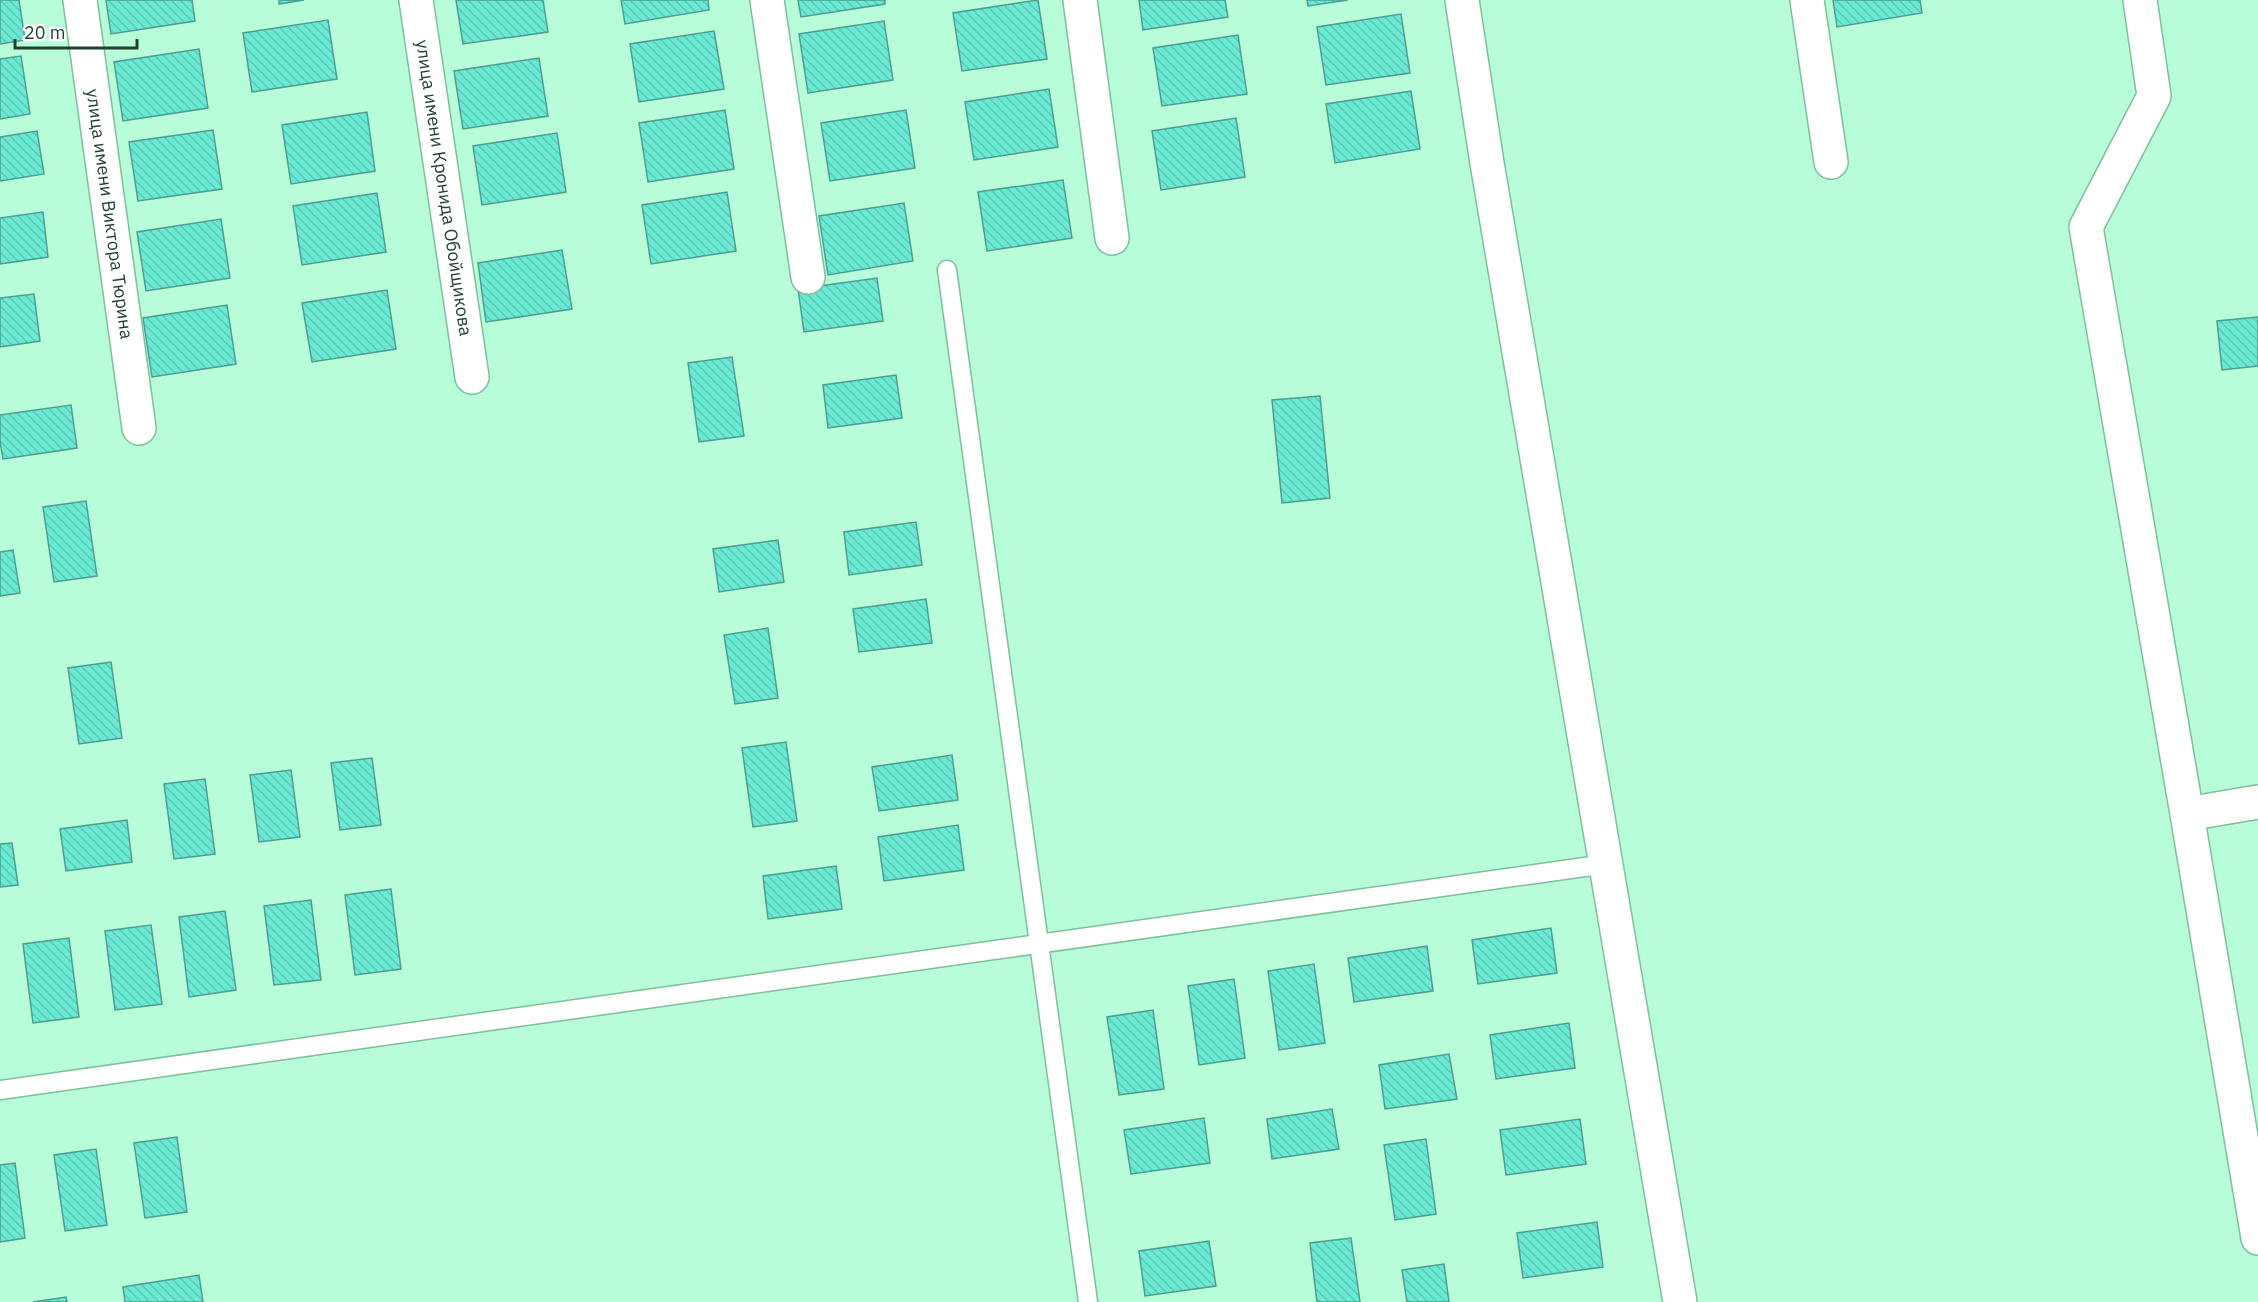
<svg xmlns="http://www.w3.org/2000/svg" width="2258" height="1302" viewBox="0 0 2258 1302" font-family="'IBM Plex Sans',sans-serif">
<defs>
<pattern id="building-back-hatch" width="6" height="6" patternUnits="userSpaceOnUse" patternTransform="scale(1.5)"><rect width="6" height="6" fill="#6ae9d5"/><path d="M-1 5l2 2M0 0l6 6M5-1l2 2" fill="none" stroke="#5cc9b7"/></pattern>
</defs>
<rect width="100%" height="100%" fill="#b8fdd9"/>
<path fill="url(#building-back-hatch)" stroke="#4b9e91" stroke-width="1.5" d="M0 0H19L25 40 0 44Z
M106 0H192L195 21 111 34Z
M279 0H304L279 4Z
M456 0H543L548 32 463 44Z
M621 0H708L709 10 625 24Z
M798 0H885V4L801 17Z
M1038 0 1047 59 962 71 953 13Z
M1139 0H1225L1228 17 1143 30Z
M1307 0H1348L1308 6Z
M1833 0H1920L1922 13 1837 27Z
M1401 14 1410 73 1326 85 1317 27Z
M328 20 337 79 252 92 243 33Z
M884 21 893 80 808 93 799 34Z
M714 31 724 89 639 102 630 44Z
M1238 35 1247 94 1162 106 1153 48Z
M199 49 208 108 123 121 114 62Z
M21 56 30 114 0 119V59Z
M539 58 548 116 463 129 454 71Z
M1049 89 1058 147 974 160 965 102Z
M1411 91 1420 149 1335 163 1326 104Z
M725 110 734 169 648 182 639 123Z
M906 110 915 168 830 181 821 123Z
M367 112 375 171 291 184 282 125Z
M1236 118 1245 177 1161 190 1152 131Z
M213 130 222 189 138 201 129 142Z
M37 131 44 174 0 181V137Z
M557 133 566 192 482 205 473 146Z
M1063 180 1072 238 987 251 978 192Z
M727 192 736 251 651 264 642 205Z
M377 193 386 252 302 265 293 206Z
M904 203 913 261 828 275 819 216Z
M43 212 48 257 0 264V218Z
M221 219 230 278 146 291 137 232Z
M562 250 572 309 486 322 478 263Z
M877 278 883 321 804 332 798 289Z
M387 290 396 349 312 362 302 303Z
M34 294 40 341 0 347V298Z
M227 305 236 364 152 377 143 318Z
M2258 317V366L2222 370 2217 321Z
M732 357 744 436 699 442 688 363Z
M896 375 902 418 828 428 823 385Z
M1320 396 1330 498 1282 503 1272 400Z
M71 405 77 448 3 459 0 442V415Z
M86 501 97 576 54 582 43 507Z
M916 522 922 565 849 575 844 532Z
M778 540 784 582 719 592 713 549Z
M13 550 20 593 0 596V552Z
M926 599 932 643 859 652 853 609Z
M768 628 778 698 735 704 724 635Z
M111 662 122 738 79 744 68 668Z
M786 742 797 821 753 827 742 748Z
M952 755 958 800 879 811 872 767Z
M372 758 381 825 340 830 331 763Z
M291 770 300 837 259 842 250 775Z
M205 779 215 854 174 859 164 784Z
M127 820 132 862 66 871 60 829Z
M958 825 964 870 884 881 878 837Z
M12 843 18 885 0 887V844Z
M836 866 842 909 768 919 763 876Z
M391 889 401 969 355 975 345 895Z
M311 900 321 980 274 985 264 906Z
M225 911 236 990 189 997 179 917Z
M151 925 162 1004 115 1010 105 931Z
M1551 928 1557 973 1478 984 1472 940Z
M69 938 79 1017 33 1023 23 944Z
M1427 946 1433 991 1354 1002 1348 958Z
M1314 964 1325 1043 1279 1050 1268 971Z
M1234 979 1245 1058 1199 1065 1188 986Z
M1153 1010 1164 1089 1119 1095 1107 1017Z
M1569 1023 1575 1068 1496 1079 1490 1035Z
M1449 1054 1457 1099 1385 1109 1379 1065Z
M1332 1109 1339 1149 1272 1159 1267 1119Z
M1204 1118 1210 1163 1131 1174 1124 1130Z
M1580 1119 1586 1164 1506 1175 1500 1130Z
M177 1137 187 1212 145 1218 134 1143Z
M1426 1139 1436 1214 1395 1220 1384 1145Z
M96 1149 107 1225 65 1231 54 1155Z
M15 1163 25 1238 0 1242V1165Z
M1597 1222 1603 1267 1523 1278 1517 1233Z
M1351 1238 1360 1302H1317L1310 1243Z
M1209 1241 1216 1286 1145 1296 1139 1251Z
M1444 1264 1449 1302H1407L1402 1270Z
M199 1275 203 1302H125L123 1287Z
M66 1297 67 1302H33Z"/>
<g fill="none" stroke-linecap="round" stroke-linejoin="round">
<defs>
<path id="service" d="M947 270 1088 1302
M0 1090 1606 864"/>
<g id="minor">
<path id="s1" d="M80 0 139 428"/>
<path id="s2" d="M416 0 472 377"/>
<path d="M767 0 808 277"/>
<path d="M1080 0 1112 238"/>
<path d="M1462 0 1487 163 1680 1302"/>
<path d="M1807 0 1831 162"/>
<path d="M2140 0 2154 96 2086 227 2187 814 2258 1238"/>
<path d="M2187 814 2258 802"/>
</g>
</defs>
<use href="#service" stroke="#7cbf9d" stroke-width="21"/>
<use href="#minor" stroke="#7cbf9d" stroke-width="36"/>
<use href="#service" stroke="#fff" stroke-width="18"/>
<use href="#minor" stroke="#fff" stroke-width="33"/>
</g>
<g text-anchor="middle" stroke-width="4.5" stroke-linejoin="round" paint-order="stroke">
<g font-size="18" fill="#233f31" stroke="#fff">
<text dy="6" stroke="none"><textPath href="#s2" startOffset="190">улица имени Кронида Обойщикова</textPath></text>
<text dy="6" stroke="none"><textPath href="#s1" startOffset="216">улица имени Виктора Тюрина</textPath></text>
</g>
</g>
<path d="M15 39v9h122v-9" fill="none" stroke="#233f31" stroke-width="3"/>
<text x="24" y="39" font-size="18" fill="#233f31" stroke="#ffffff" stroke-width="4.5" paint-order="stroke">20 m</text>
</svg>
